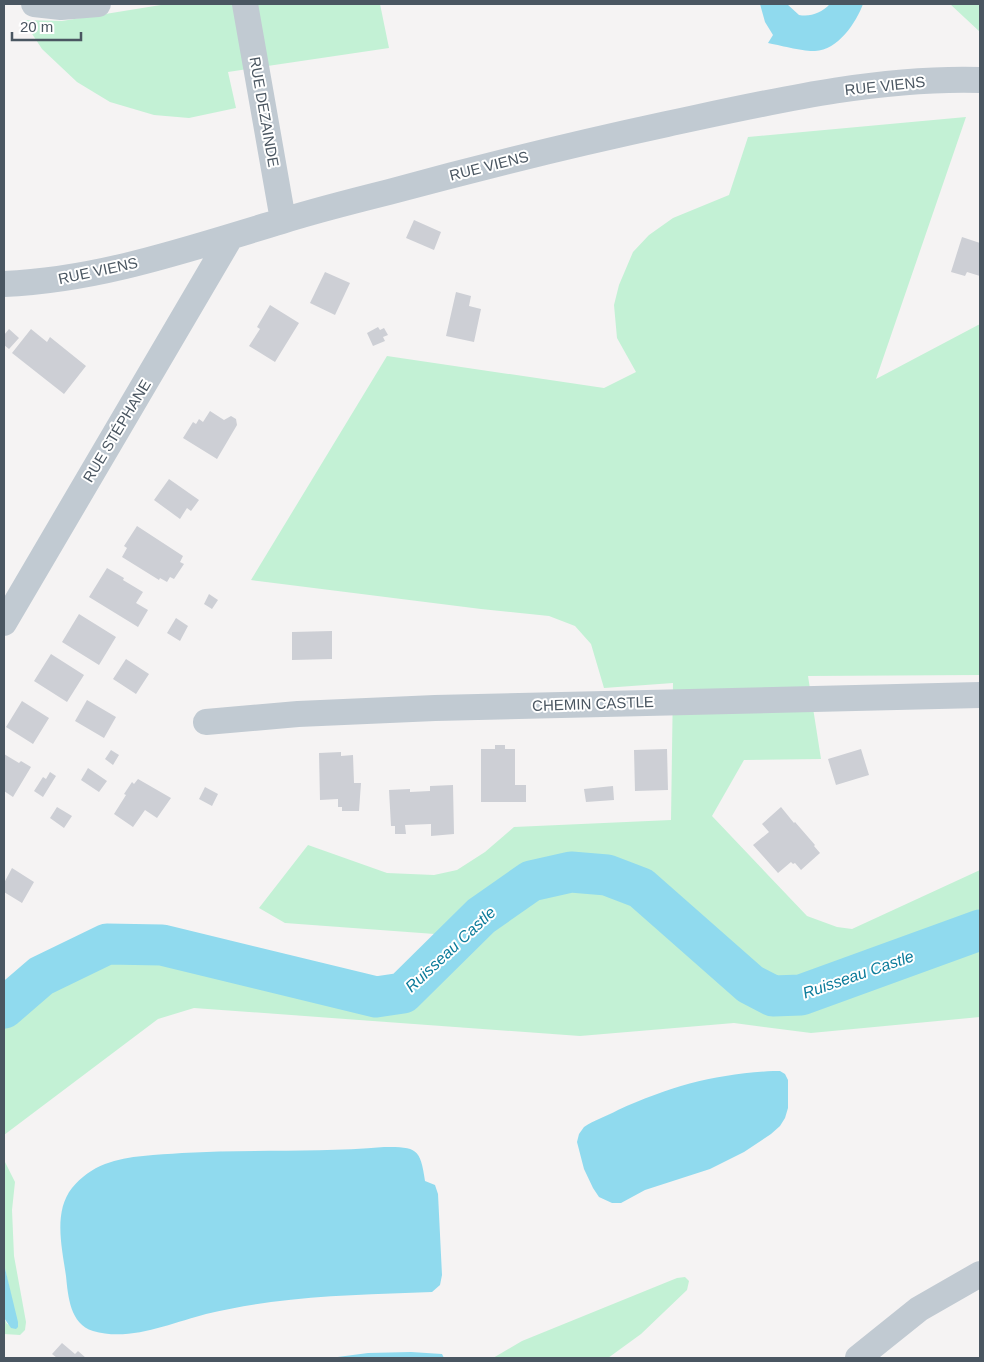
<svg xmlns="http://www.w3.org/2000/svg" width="984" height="1362" viewBox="0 0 984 1362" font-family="Helvetica,sans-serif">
<rect width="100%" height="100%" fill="#f5f3f3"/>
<path fill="#c3f1d5" d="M167 4H380L389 48 228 72 236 108 189 118 154 115 110 102 77 82 42 49 23 20 62 21Z
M950 4H980V32Z
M966 117 876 379 980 324V675L808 676 821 759 744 760 712 816 807 916 837 927 852 929 980 870V1017L811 1033 734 1023 580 1036 194 1008 158 1019 4 1135V1030L29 1007 27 988 41 976 107 944 163 945 376 997 403 993 462 936 285 923 259 908 308 845 387 873 434 875 457 870 485 852 514 827 671 820 673 683 604 688 591 644 575 626 549 616 481 609 251 580 387 356 604 388 636 372 617 338 614 305 619 285 633 252 649 235 673 218 729 195 748 137Z
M4 1160 15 1182 12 1210 14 1256 26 1322 25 1330 20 1335 4 1334V1318L7 1324 18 1327 4 1264Z
M685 1277 689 1281 687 1290 641 1334 608 1358H493L522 1341 677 1278Z"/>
<path fill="#90daee" d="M760 4H787L799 15C811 17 821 13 830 4H863C856 23 838 50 815 51 805 52 779 45 768 43L773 35 765 22Z
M8 983 27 988 29 1007 4 1030V988Z
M773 1071H780L785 1074 788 1080V1108L785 1118 780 1126 771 1134 744 1152 710 1169 645 1190 621 1203H612L599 1197 593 1188 584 1169 577 1142 579 1134 584 1127C594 1120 607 1116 618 1110 671 1086 715 1074 773 1071Z
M384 1147C417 1147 420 1148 425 1181L435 1185 438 1194 442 1275 440 1285 432 1292C378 1294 324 1295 271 1302 250 1305 227 1309 206 1314 171 1323 130 1342 93 1331 70 1324 68 1296 66 1276 62 1248 53 1212 72 1188 81 1177 92 1169 105 1164 129 1155 157 1155 182 1153 250 1149 317 1153 384 1147Z
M4 1264 18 1322V1327L16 1329 11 1328 4 1318Z
M411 1352 442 1354 444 1358H330L368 1353Z"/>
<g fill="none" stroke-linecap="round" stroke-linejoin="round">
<path stroke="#90daee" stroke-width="41" d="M4 1008 41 976 107 944 162 945 376 997 403 993 481 916 531 881 571 872 607 875 641 888 750 984 773 996 801 995 980 930"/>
</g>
<path fill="#cdcfd5" d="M414 220 441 232 434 250 406 238Z
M962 237 980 243V276L967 272 965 276 951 272Z
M325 272 350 283 335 315 310 303Z
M456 292 471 296 469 306 481 309 474 342 446 336Z
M270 305 299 323 275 362 249 346 260 329 257 327Z
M378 327 380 330 384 328 388 335 383 337 385 341 373 346 367 333Z
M9 329 19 338 9 349 4 345V335Z
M31 329 47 342 50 337 86 366 64 394 12 353Z
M210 411 224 420 231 416 236 419 237 425 217 459 183 438 193 422 196 424 199 419 203 422Z
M169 479 199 500 191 511 187 508 180 519 154 500Z
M137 526 183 556 180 562 184 564 174 579 170 577 167 582 160 578 159 580 122 557 127 548 124 546Z
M107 568 124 578 123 580 143 592 136 603 148 610 138 627 89 597Z
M209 594 218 600 212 609 204 604Z
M79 614 116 637 99 665 62 642Z
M176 618 188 626 180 641 167 633Z
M332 631V659L292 660V632Z
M51 654 84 675 67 702 34 681Z
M126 659 149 674 136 694 113 679Z
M87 700 116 717 104 738 75 721Z
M22 701 49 718 33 744 6 727Z
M495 745H505V749H515V785H526V802H481V749H495Z
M667 749 668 790 635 791 634 750Z
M861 749 869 775 836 785 828 759Z
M111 750 119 755 113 765 105 759Z
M341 752V756L353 755 354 783H361L359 811H342V807H338V799L320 800 319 753Z
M4 754 19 763 21 761 31 767 13 797 4 791Z
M88 768 107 781 99 792 81 780Z
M50 772 56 776 43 797 34 791 43 777 46 779Z
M138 779 171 798 157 818 145 810 133 827 114 814 126 795 124 794 132 782 134 784Z
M453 785 454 834 431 836V824L405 825 406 834H395V826H391L389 790 410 789V792L430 791V786Z
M613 786 614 800 586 802 584 789Z
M205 787 218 794 212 806 199 799Z
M57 807 72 816 64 828 50 818Z
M781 807 794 823 795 822 815 845 814 846 820 853 801 870 795 863 793 864 791 862 778 873 753 845 769 832 762 824Z
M12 868 34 882 22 903 4 892V883Z
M62 1343 75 1354 78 1351 86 1358H57L52 1354Z"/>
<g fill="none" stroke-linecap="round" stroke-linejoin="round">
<path stroke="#c1cad2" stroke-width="26" d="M34 4 61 7 98 4
M245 4 283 220
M4 284C100 280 191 248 282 221 317 210 353 201 389 192 481 167 574 144 667 124 770 102 875 77 980 80
M4 623 230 238
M206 722 298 714 435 708 980 695
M858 1358 919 1309 980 1274"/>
</g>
<g text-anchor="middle" stroke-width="4" stroke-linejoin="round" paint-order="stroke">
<g font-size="15" fill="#4a5661" stroke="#fff">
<text transform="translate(885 86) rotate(-6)" y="5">RUE VIENS</text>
<text transform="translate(264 112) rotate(80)" y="5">RUE DEZAINDE</text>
<text transform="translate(489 166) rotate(-14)" y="5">RUE VIENS</text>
<text transform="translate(98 271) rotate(-12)" y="5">RUE VIENS</text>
<text transform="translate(117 431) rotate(-59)" y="5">RUE STÉPHANE</text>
<text transform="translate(593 704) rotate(-2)" y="5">CHEMIN CASTLE</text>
</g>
<g font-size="16" font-style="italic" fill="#0c7c9b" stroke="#fff">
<text transform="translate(450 949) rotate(-43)" y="6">Ruisseau Castle</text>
<text transform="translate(858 974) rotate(-19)" y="6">Ruisseau Castle</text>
</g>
</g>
<rect width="984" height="1362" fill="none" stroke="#4a5661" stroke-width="10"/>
<path d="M12 32v8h69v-8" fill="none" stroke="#4a5661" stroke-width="2.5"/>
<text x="20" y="32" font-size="15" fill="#4a5661" stroke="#ffffff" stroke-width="4" paint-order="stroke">20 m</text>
</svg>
